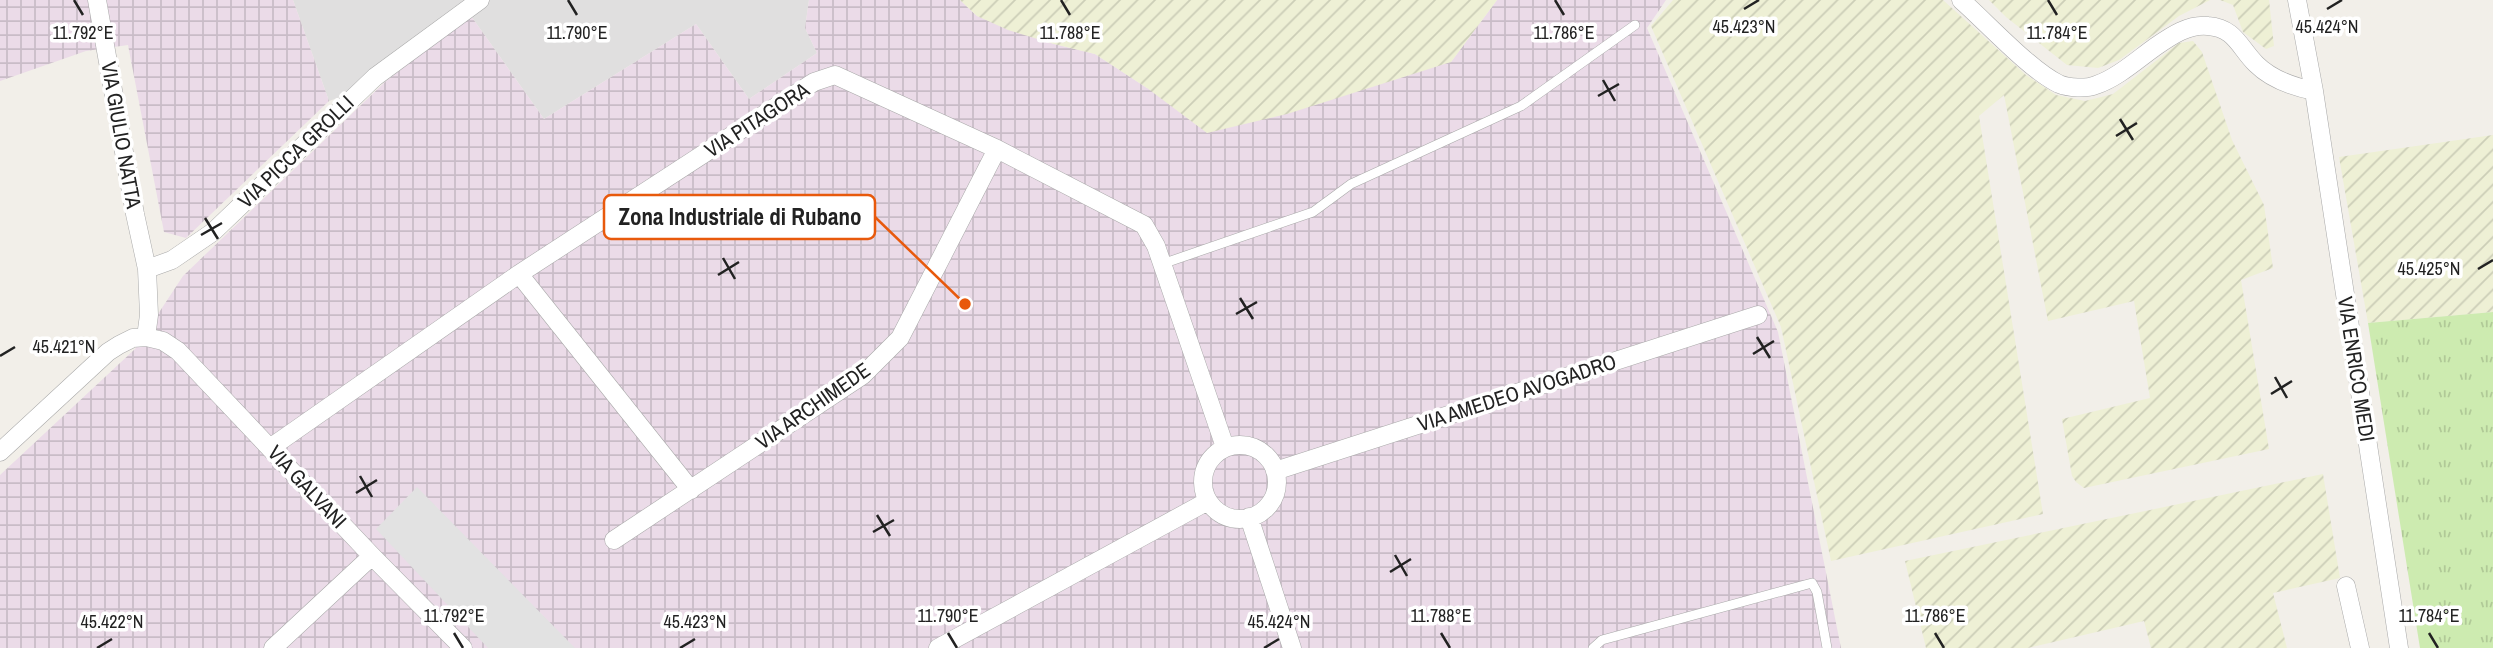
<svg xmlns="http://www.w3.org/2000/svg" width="2493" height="648" viewBox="0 0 2493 648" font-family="'Archivo Narrow',sans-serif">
<defs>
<pattern id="industrial-grid" width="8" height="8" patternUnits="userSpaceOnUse" patternTransform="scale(1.75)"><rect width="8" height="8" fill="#ebdbe8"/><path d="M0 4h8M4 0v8" fill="none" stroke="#c9bcc7"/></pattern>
<pattern id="farmland-furrows" width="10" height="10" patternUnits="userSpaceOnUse" patternTransform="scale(1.75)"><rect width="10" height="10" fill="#eef0d5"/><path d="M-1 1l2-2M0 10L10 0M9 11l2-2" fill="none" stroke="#ccceb7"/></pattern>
<pattern id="grass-tufts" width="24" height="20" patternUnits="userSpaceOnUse" patternTransform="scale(1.75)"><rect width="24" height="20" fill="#cdebb0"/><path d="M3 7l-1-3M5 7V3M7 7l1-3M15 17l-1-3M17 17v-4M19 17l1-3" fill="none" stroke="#b0c997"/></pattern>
</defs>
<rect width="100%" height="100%" fill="#f2efe9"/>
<path fill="#e0dfdf" d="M293 0H809L805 28 817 53 749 99 696 24 544 119 471 16 386 81 329 101Z"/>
<path fill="url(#industrial-grid)" d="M0 0H293L329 101 186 238 164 232 128 45 86 51 0 81Z
M809 0H960L977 16 1054 44 1095 54 1147 88 1451 62 1497 0H1666L1647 28 1778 332 1841 648H0V475L135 349 183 276 386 81 471 16 544 119 696 24 749 99 817 53 805 28Z"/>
<path fill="url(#farmland-furrows)" d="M960 0H1497L1451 62 1287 114 1207 133 1147 88 1095 54 1054 44 1008 30 977 16Z
M1673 0H1943L2026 75 2056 95 2085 101 2113 94 2179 43 2193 41 2202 52 2232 140 2264 205 2273 268 2241 280 2269 449 2084 488 2076 482 2072 476 2062 419 2150 398 2134 301 2048 321 2004 95 1979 116 2043 514 1831 561 1781 327 1651 26Z
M1989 0H2210L2179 16 2119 60 2098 68 2067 65 2006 17Z
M2220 0H2269L2274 46 2266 49 2243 32 2233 5Z
M2493 135V312L2368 323 2339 157Z
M2323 474 2340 578 2273 593 2287 648H2151L2144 621 2028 648H1926L1905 561Z"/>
<path fill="url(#grass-tufts)" d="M2493 312V648H2420L2368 323Z"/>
<path fill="#e2e2e2" d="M417 487 575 648H488L376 529Z"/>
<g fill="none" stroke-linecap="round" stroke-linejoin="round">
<defs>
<path id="lane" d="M1162 264 1313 212 1351 184 1521 106 1635 25
M1593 648 1602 640 1812 583 1817 592 1827 648"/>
<path id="street" d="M97 0 135 214 147 269 149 315 146 337
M1961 0C1986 22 2031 71 2059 84 2069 88 2086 89 2096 85 2117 78 2137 60 2155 47 2171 36 2188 24 2208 26 2235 28 2239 47 2256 64 2271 79 2294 87 2314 91
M2297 0 2314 91 2399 648
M147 269 172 260 213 232 375 77 480 0
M519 274 691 490
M1203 482a37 37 0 1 1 74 0a37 37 0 1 1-74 0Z
M270 448 519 274 814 82 835 75 997 149 1144 225 1156 246 1225 447
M0 452 108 352 119 345 133 338 146 337 163 341 178 351 372 556 463 648
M1275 471 1758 315
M1249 517 1292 648
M614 540 863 375 900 338 997 149
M2346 586 2360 648
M273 648 372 556
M938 648 1208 501"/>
</defs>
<use href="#lane" stroke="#a9a9a9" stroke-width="10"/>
<use href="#street" stroke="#a9a9a9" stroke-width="19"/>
<use href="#lane" stroke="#fff" stroke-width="9"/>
<use href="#street" stroke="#fff" stroke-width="18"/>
</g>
<path fill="none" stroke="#222" stroke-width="2.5" d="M74 0 83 15M568 0 577 15M1061 0 1070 15M1555 0 1564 15M2048 0 2057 15M1744 9 1759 0M2327 9 2342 0M1603 80 1615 101M1598 96 1619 84M2120 119 2133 140M2116 136 2137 123M205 218 218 239M201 235 222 223M723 258 735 279M2478 269 2493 260M718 275 739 262M1240 298 1253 319M1236 314 1257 302M1757 337 1770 358M1753 354 1774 341M0 356 15 347M2275 377 2287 398M2271 394 2292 381M360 476 372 497M356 493 377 480M877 515 890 536M873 532 894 520M1395 555 1407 576M1390 572 1411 559M454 633 463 648M948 633 957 648M1441 633 1450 648M1935 633 1944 648M2429 633 2438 648M97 648 112 639M680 648 695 639M1264 648 1279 639"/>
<g text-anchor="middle" stroke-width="7" stroke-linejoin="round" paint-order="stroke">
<g font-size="21" fill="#222" stroke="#fff">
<text transform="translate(757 120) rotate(-33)" y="7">VIA PITAGORA</text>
<text transform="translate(121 135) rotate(80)" y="7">VIA GIULIO NATTA</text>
<text transform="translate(296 152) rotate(-44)" y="7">VIA PICCA GROLLI</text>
<text transform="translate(2356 369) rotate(81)" y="7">VIA ENRICO MEDI</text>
<text transform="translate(1517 393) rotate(-18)" y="7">VIA AMEDEO AVOGADRO</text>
<text transform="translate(813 406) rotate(-35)" y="7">VIA ARCHIMEDE</text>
<text transform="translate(307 487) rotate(47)" y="7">VIA GALVANI</text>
</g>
</g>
<g font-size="18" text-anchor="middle" fill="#222" stroke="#fff" stroke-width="7" stroke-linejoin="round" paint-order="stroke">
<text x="2327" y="33">45.424°N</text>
<text x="1744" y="33">45.423°N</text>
<text x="83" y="39">11.792°E</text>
<text x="577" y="39">11.790°E</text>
<text x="1070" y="39">11.788°E</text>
<text x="1564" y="39">11.786°E</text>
<text x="2057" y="39">11.784°E</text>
<text x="2429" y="275">45.425°N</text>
<text x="64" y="353">45.421°N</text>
<text x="454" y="622">11.792°E</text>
<text x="948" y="622">11.790°E</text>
<text x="1441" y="622">11.788°E</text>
<text x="1935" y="622">11.786°E</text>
<text x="2429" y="622">11.784°E</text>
<text x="112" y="628">45.422°N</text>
<text x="695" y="628">45.423°N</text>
<text x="1279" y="628">45.424°N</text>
</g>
<path fill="none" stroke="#e8590c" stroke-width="2.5" d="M965 304L875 217"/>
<circle fill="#e8590c" stroke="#fff" stroke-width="2.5" cx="965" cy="304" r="7"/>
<rect fill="#fff" stroke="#e8590c" stroke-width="2.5" x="604" y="195" width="271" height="44" rx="7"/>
<g font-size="23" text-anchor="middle" font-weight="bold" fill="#222">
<text x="740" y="225">Zona Industriale di Rubano</text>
</g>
</svg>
